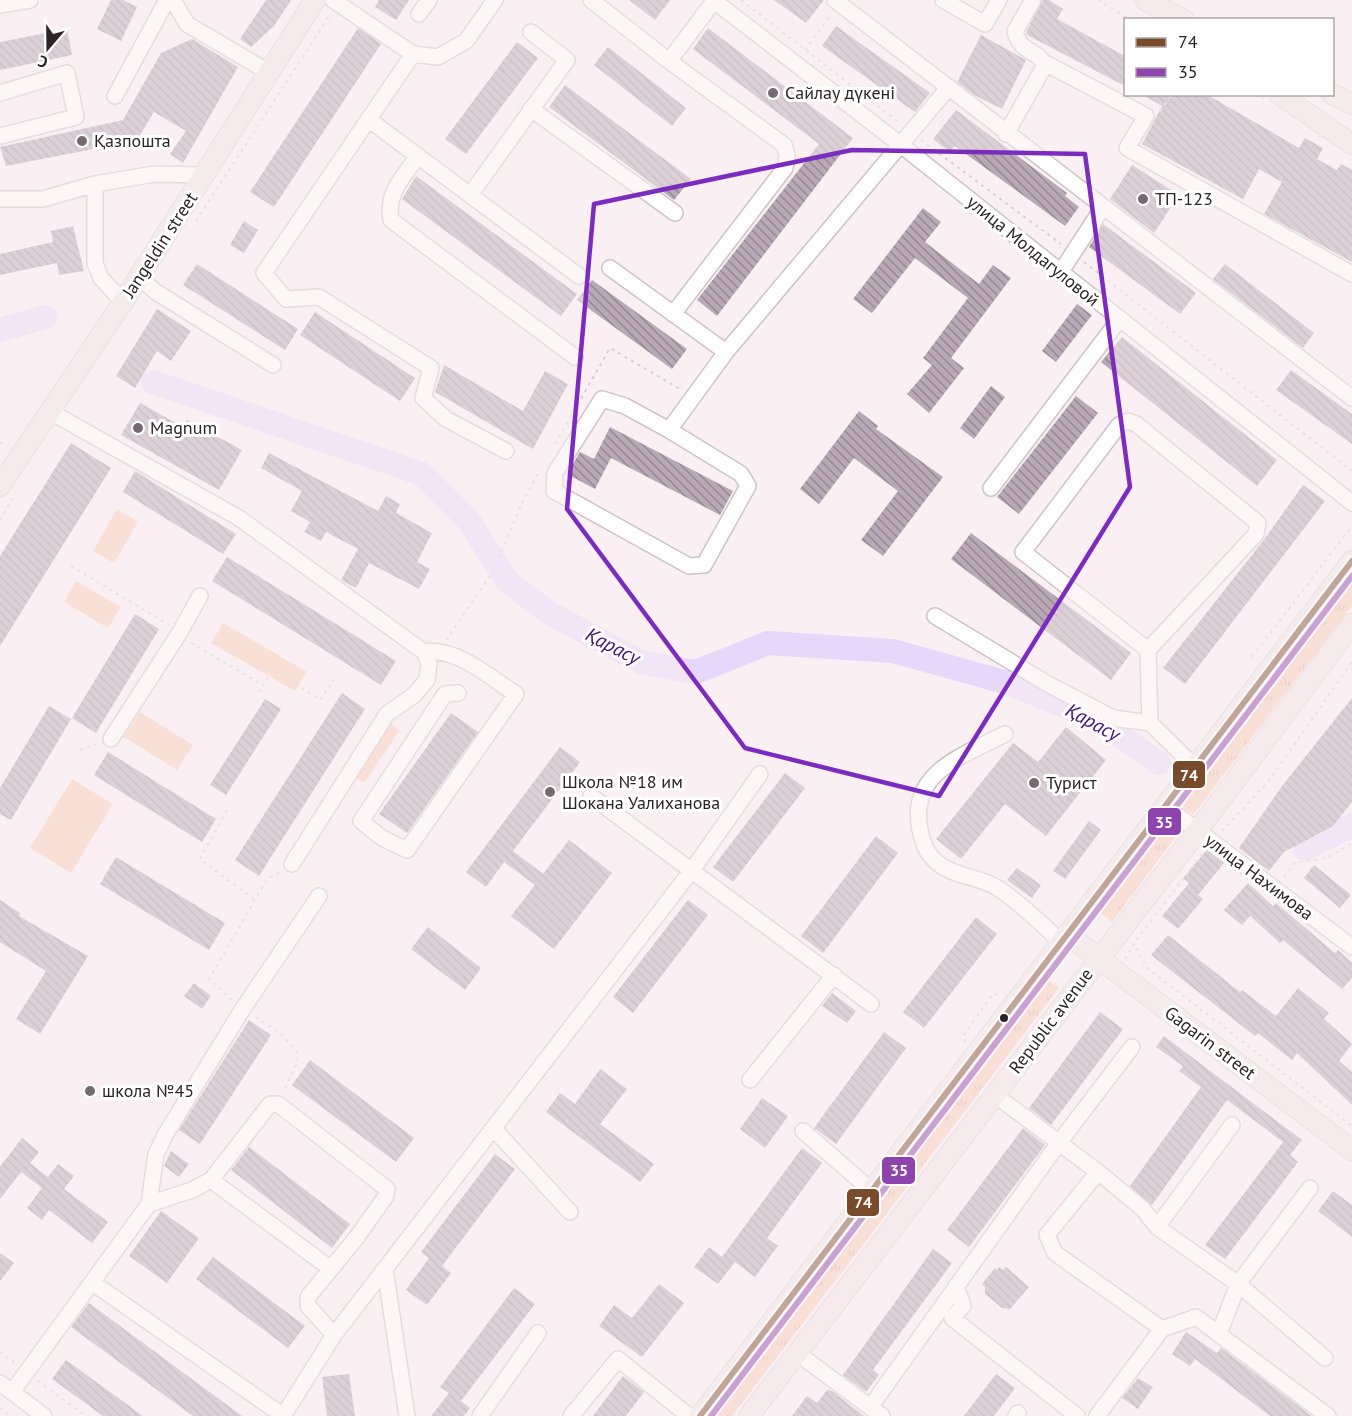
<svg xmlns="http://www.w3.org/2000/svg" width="1352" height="1416" viewBox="0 0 1352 1416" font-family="'PT Sans',sans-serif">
<defs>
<pattern id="grass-tufts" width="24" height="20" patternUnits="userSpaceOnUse" patternTransform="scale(1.5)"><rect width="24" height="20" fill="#f7ccb3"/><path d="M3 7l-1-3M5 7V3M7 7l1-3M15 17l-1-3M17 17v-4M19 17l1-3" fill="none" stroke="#d4af9a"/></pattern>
<pattern id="building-back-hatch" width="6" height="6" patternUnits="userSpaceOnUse" patternTransform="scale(1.5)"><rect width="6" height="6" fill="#b9a8b5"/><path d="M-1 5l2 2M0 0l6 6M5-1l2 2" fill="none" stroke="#978993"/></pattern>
</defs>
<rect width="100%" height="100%" fill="#faf0f3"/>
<path fill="url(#grass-tufts)" d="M1352 583V606L1193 815 1182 807Z
M1170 822 1181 830 1112 922 1101 913Z
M1049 981 1059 988 732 1416H716Z"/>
<path fill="#f7ccb3" d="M117 509 138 522 114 563 93 551Z
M76 581 121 607 108 628 64 602Z
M223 623 307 672 295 691 211 643Z
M140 712 193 745 177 770 124 737Z
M383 719 400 730 364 783 347 772Z
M72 779 113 804 71 873 30 848Z"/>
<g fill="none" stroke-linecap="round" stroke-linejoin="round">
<path stroke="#e7d7fb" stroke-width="24" d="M0 330 45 317
M153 382 422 474 469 521 507 581 549 613 643 663 696 672 768 643 893 651 1008 683 1098 720 1159 763
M1305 849 1352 825"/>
</g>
<path fill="url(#building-back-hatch)" d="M111 0H123L137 7 121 41 97 29Z
M266 0H291L274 26 251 47 240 39Z
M379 0H409L396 20 375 7Z
M629 0H670L655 20Z
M774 0H824L806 23Z
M1043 0H1049L1063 9 1057 19 1125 56V86L1027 35 1026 32Z
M836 26 930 93 915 112 822 46Z
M358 28 381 44 274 207 250 192Z
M708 28 853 138 717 316 697 300 819 144 693 49Z
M67 29 72 55 0 70V42Z
M981 35 1026 60 1002 109 974 95 957 82Z
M192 39 238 67 183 163 170 154 186 131 154 112 138 138 104 147 6 166 0 147 123 120 161 53Z
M517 42 538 58 466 154 445 139Z
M608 47 686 108 672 126 594 65Z
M565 85 691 179 674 200 549 107Z
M1141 94H1206L1299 148 1305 138 1323 148 1317 159 1337 170 1341 164 1352 170V262L1264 214 1282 182 1259 169 1243 199 1142 144 1162 106Z
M956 110 1067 193 1065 196 1079 207 1065 226 955 146 950 152 933 139Z
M1132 165 1179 195 1154 233 1110 199Z
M416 176 577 294 561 316 402 199Z
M923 208 941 222 925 242 979 284 993 265 1011 278 951 358 964 368 929 413 907 394 932 365 923 358 968 298 915 258 872 313 853 299Z
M244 221 258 230 244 253 230 245Z
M1103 224 1196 293 1180 314 1089 247Z
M73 226 84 271 59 275 57 263 0 275V254L53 242 51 231Z
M197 264 298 329 285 350 183 285Z
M1225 264 1314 333 1303 348 1213 279Z
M592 280 687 349 672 369 577 300Z
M1077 304 1092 315 1056 362 1042 351Z
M157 309 191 331 171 361 157 351 135 388 116 376Z
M315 312 415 378 400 401 300 335Z
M1122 337 1277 460 1257 486 1101 362Z
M444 365 523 411 545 371 568 384 533 449 435 392Z
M1291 370 1352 414V444L1276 390Z
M991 386 1005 397 974 439 960 428Z
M1076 396 1098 413 1019 514 997 497Z
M140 403 183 427 187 420 242 450 219 490 121 435Z
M859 411 878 426 876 429 943 477 883 556 861 540 898 491 854 458 819 504 800 489Z
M610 427 733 491 720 515 611 458 595 489 567 474 580 452 594 459Z
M71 443 111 468 0 646V556Z
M269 453 378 511 386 496 400 504 396 513 432 533 417 562 430 569 419 589 369 563 356 588 341 580 358 549 326 532 321 541 304 532 310 522 291 511 302 491 261 468Z
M135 471 236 534 223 554 123 492Z
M1303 485 1325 501 1185 684 1163 668 1263 541Z
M971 533 1131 653 1111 680 951 559Z
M227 557 396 661 381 685 212 581Z
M135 614 159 629 96 733 72 718Z
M342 693 365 709 259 876 235 860Z
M1352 698V802L1333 826 1284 852 1269 871 1239 848 1282 786Z
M265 699 281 709 226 795 210 785Z
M49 706 71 719 11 820 0 814V788Z
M451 713 478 732 407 833 379 814Z
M1066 727 1106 760 1046 836 1005 804 961 859 936 839 1013 743 1038 762Z
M560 747 580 762 513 851 543 874 569 840 612 873 554 949 511 916 535 885 504 862 486 887 466 872Z
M108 752 216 819 202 842 94 775Z
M785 773 805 788 733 882 713 867Z
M1089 821 1101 830 1065 879 1053 871Z
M876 836 898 853 823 953 801 936Z
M1207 850 1224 863 1198 895 1203 899 1178 929 1162 916 1189 883 1183 878Z
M116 857 225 923 209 950 100 884Z
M1314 865 1351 895 1340 908 1304 878Z
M1017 868 1041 885 1032 898 1007 880Z
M1248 883 1273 906 1276 903 1335 953 1338 950 1352 963V978L1342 989 1283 940 1280 943 1250 916 1242 925 1224 910Z
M0 900 20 913 19 916 88 956 40 1034 16 1019 46 971 0 942Z
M688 900 708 915 633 1013 613 997Z
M976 917 997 934 924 1028 903 1012Z
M428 927 481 968 465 990 411 949Z
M1168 935 1240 992 1242 990 1276 1016 1298 988 1329 1013 1324 1019 1352 1044 1339 1061 1352 1072V1105L1297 1053 1292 1060 1258 1033 1255 1036 1151 955Z
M194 983 211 996 202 1009 184 996Z
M832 993 856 1011 847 1023 822 1006Z
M1100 1012 1123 1029 1051 1125 1029 1108Z
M249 1020 271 1035 200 1144 179 1130Z
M884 1032 906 1048 836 1144 814 1128Z
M1164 1036 1302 1140 1290 1155 1298 1162 1225 1259 1205 1245 1283 1142 1227 1100 1152 1205 1130 1186 1201 1087 1179 1071 1183 1066 1156 1047Z
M310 1060 414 1138 396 1162 292 1085Z
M600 1069 627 1089 600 1124 654 1164 640 1182 546 1112 560 1093 575 1104Z
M762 1098 788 1116 765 1148 740 1129Z
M1023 1128 1045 1145 969 1247 947 1230Z
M22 1138 39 1152 30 1163 48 1177 58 1164 74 1176 64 1189 108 1222 92 1243 49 1210 42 1220 27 1208 42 1188 21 1172 0 1199V1167Z
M249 1147 350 1224 332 1248 231 1170Z
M802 1148 822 1163 767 1238 778 1246 755 1277 735 1262 718 1284 694 1267 709 1247 722 1257Z
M171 1151 189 1164 179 1177 164 1166Z
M495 1154 515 1169 442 1266 451 1273 427 1305 406 1290 429 1258 421 1252Z
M1333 1191 1352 1205V1237L1318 1211Z
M161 1211 199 1238 167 1283 129 1256Z
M933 1249 952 1263 873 1370 879 1375 866 1392 843 1375Z
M0 1253 14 1263 0 1281Z
M213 1257 305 1326 288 1348 196 1279Z
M999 1267 1003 1270 1006 1267 1029 1287 1010 1309 1002 1308 985 1294V1287L982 1284 995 1268 997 1270Z
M659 1284 684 1303 642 1357 599 1326 614 1305 632 1318Z
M514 1288 535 1304 461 1401 470 1408 464 1416H431L449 1393 440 1387Z
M89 1303 242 1416H193L71 1327Z
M1186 1332 1217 1353 1221 1348 1312 1416H1270L1195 1359 1190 1366 1172 1354Z
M66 1360 143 1416H103L52 1379Z
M349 1374 355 1416H327L322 1377Z
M996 1374 1015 1388 994 1416H964Z
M623 1376 644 1392 626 1416H593Z
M1138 1378 1153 1387 1138 1409 1122 1398Z
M827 1390 832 1391 864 1416H792L807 1396 817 1403Z"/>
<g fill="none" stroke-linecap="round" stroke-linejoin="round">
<defs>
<path id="minor" d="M173 0 187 24 270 73
M333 0 413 54
M495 0 466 41 438 57 413 54 264 273 286 299 319 297 431 368 423 398 446 419 506 451
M591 0 669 61
M713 0 901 145 1352 503
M835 0 1352 398
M943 0 985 24 999 0
M0 5 30 0
M419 14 429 0
M1043 62 1146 116 1127 148 1352 274
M0 93 67 73 76 117 0 136
M115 96 167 0
M531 109 675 213
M368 119 579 276
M1006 134 1045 65C1037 48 1021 55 1015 31L1033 0
M418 156C403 178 386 192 391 220L575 357
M95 184V263L101 278 123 302
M470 195 567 60 531 32
M0 199H43L95 184 154 174 204 175
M610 268 726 352 949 87
M1060 273 1103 207
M139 277 156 292 273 365
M673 314 785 168 787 155 784 145 669 61 714 1
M49 411 239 518 424 652 429 663 427 680 414 695 387 714 292 864
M669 430 625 406 602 399 555 473 554 491 689 566 704 565 748 486 741 474 669 430 726 352
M991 488 1119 320
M935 616 1046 683 1113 718 1150 723
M1148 650 1256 534 1258 523 1136 424 1128 421 1119 425 1023 552 1148 650 1150 723 1195 767
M424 652C457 647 489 677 516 694L407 850 382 838 361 821 445 694 458 693
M1005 734C963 756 908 772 920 830 923 844 927 855 939 864 954 876 978 877 994 886 1014 897 1044 926 1061 942
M111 739 180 632 200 596
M591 796 871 1004
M1165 806 1352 947
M750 1080 834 975
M995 1095 1098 1172 1143 1209 1157 1227 1238 1284 1310 1188
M493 1128 570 1212
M803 1131 872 1191
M1098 1172 1047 1235 1055 1253 1162 1329
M211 1180 331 1269
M149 1204 192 1190 211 1180 270 1104H278L387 1189 386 1196 357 1237 308 1297V1306L334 1335
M1157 1227 1232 1125
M385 1269 407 1416
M93 1283 282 1415
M956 1286 963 1306 952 1318 1077 1416
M1219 1334 1238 1284 1325 1358
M797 1353 882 1416
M0 1383 44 1416
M12 1392 149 1204 156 1154 165 1135 242 1010 319 896
M871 1406 1058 1144 1132 1047
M283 1416 334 1335 692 870 760 774
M480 1416 538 1333
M571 1416 618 1359 689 1416
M1016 1416 1018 1413
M1097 1416 1162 1329 1196 1317 1328 1416"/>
<path id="major" d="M1145 0 1184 20
M1279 94 1352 144
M1332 94 1352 104
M0 486 123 302 315 0
M1068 935 1352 1150
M700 1416 1352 561
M749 1416 1198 830 1352 624"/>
</defs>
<use href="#minor" stroke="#cdc4c6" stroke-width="18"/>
<use href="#major" stroke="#d3ced0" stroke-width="22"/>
<path stroke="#d4d1d2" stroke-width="2" stroke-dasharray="3 4.5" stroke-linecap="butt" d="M741 0 900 123
M1098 0 1131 20
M805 50 830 16
M1256 94 1264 99
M1160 111 1172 94
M921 140 1061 244
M196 221 330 15
M1084 262 1352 471
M0 442 7 446
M555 444 610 348 680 389
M0 520 14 496
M71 566 169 625
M446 640 492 573 523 501 540 470
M191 643 263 685 273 670 320 700 334 680
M1252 657 1352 526
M259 692 263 685
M80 750 97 744
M227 810 200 859 255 900
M1222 831 1268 782 1352 662
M1284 877 1295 863 1327 858 1352 843
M1136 948 1147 968 1352 1126
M1125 959 1137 939 1203 853
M232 1000 209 979 267 879 281 872
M256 1017 281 1034 297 1051 296 1065 284 1091
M965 1042 963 1036 993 994 1001 995
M0 1352 15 1363
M38 1381 86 1416
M0 1408 11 1416"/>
<use href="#minor" stroke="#fefdfd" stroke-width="15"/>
<use href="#major" stroke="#f0e5e5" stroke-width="20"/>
<defs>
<path id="bus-1" d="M700 1416 1352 561"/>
<path id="bus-2" d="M711 1416 1352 576"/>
</defs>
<use href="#bus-1" stroke="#fff" stroke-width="10"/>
<use href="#bus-2" stroke="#fff" stroke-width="10"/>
<use href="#bus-1" stroke="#7a4b2a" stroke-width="6"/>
<use href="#bus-2" stroke="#8e44ad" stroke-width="6"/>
</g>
<path d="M0 0H1352V1416H0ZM852 150 1085 154 1130 487 939 796 745 748 567 509 594 204Z" fill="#faf0f3" fill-opacity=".55" fill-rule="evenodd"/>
<path fill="none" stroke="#7b2cbf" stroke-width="4.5" stroke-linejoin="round" d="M852 150 1085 154 1130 487 939 796 745 748 567 509 594 204Z"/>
<g fill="#756b6e" stroke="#fff" stroke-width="2">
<circle cx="773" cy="93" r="6"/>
<circle cx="82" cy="141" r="6"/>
<circle cx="1143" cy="199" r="6"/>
<circle cx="138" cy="428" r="6"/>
<circle cx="1034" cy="783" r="6"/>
<circle cx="550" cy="792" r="6"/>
<circle cx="90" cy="1091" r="6"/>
</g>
<circle fill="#2d2427" stroke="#fff" stroke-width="2" cx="1004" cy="1018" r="5"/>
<g text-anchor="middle" stroke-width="6" stroke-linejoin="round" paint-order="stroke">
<g font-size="18" fill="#2d2427" stroke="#fff" text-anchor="start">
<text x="785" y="99">Сайлау дүкені</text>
<text x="94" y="147">Қазпошта</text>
<text x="1155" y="205">ТП-123</text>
<text x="150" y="434">Magnum</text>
<text x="562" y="788">Школа №18 им<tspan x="562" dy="21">Шокана Уалиханова</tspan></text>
<text x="1046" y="789">Турист</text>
<text x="102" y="1097">школа №45</text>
</g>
<g font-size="18" fill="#2d2427" stroke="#fff">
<text transform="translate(160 245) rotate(-57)" y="6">Jangeldin street</text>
<text transform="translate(1033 251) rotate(39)" y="6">улица Молдагуловой</text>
<text transform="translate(1259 877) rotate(37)" y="6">улица Нахимова</text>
<text transform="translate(1051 1021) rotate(-53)" y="6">Republic avenue</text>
<text transform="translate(1210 1043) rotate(37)" y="6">Gagarin street</text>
</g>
<g font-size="20" font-style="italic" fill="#441171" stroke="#fff">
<text transform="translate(613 646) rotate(27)" y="7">Қарасу</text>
<text transform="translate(1093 722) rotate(28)" y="7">Қарасу</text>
</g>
</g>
<g stroke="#fff" stroke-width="2">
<rect x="1172" y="760" width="34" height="29" rx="6" fill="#7a4b2a"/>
<rect x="1147" y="807" width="35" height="29" rx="6" fill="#8e44ad"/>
<rect x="881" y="1156" width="35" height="29" rx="6" fill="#8e44ad"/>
<rect x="846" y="1188" width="34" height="29" rx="6" fill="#7a4b2a"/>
</g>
<g font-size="16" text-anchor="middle" font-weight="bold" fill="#fff">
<text x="1189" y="781">74</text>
<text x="1164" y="828">35</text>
<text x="899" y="1176">35</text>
<text x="863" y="1208">74</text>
</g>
<rect x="1124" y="18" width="210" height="78" fill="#ffffff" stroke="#aba7a9" stroke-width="1.5"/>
<rect x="1136" y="38" width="30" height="9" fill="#7a4b2a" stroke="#aba7a9" stroke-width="1.5"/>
<text x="1178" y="48" font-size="18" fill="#2d2427">74</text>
<rect x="1136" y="68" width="30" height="9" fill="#8e44ad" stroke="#aba7a9" stroke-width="1.5"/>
<text x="1178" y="78" font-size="18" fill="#2d2427">35</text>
<g transform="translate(48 48) rotate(200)" stroke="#ffffff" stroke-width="4.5" paint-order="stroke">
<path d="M0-4.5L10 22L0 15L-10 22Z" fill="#2d2427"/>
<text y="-9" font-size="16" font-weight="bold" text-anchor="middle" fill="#2d2427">С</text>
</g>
</svg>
